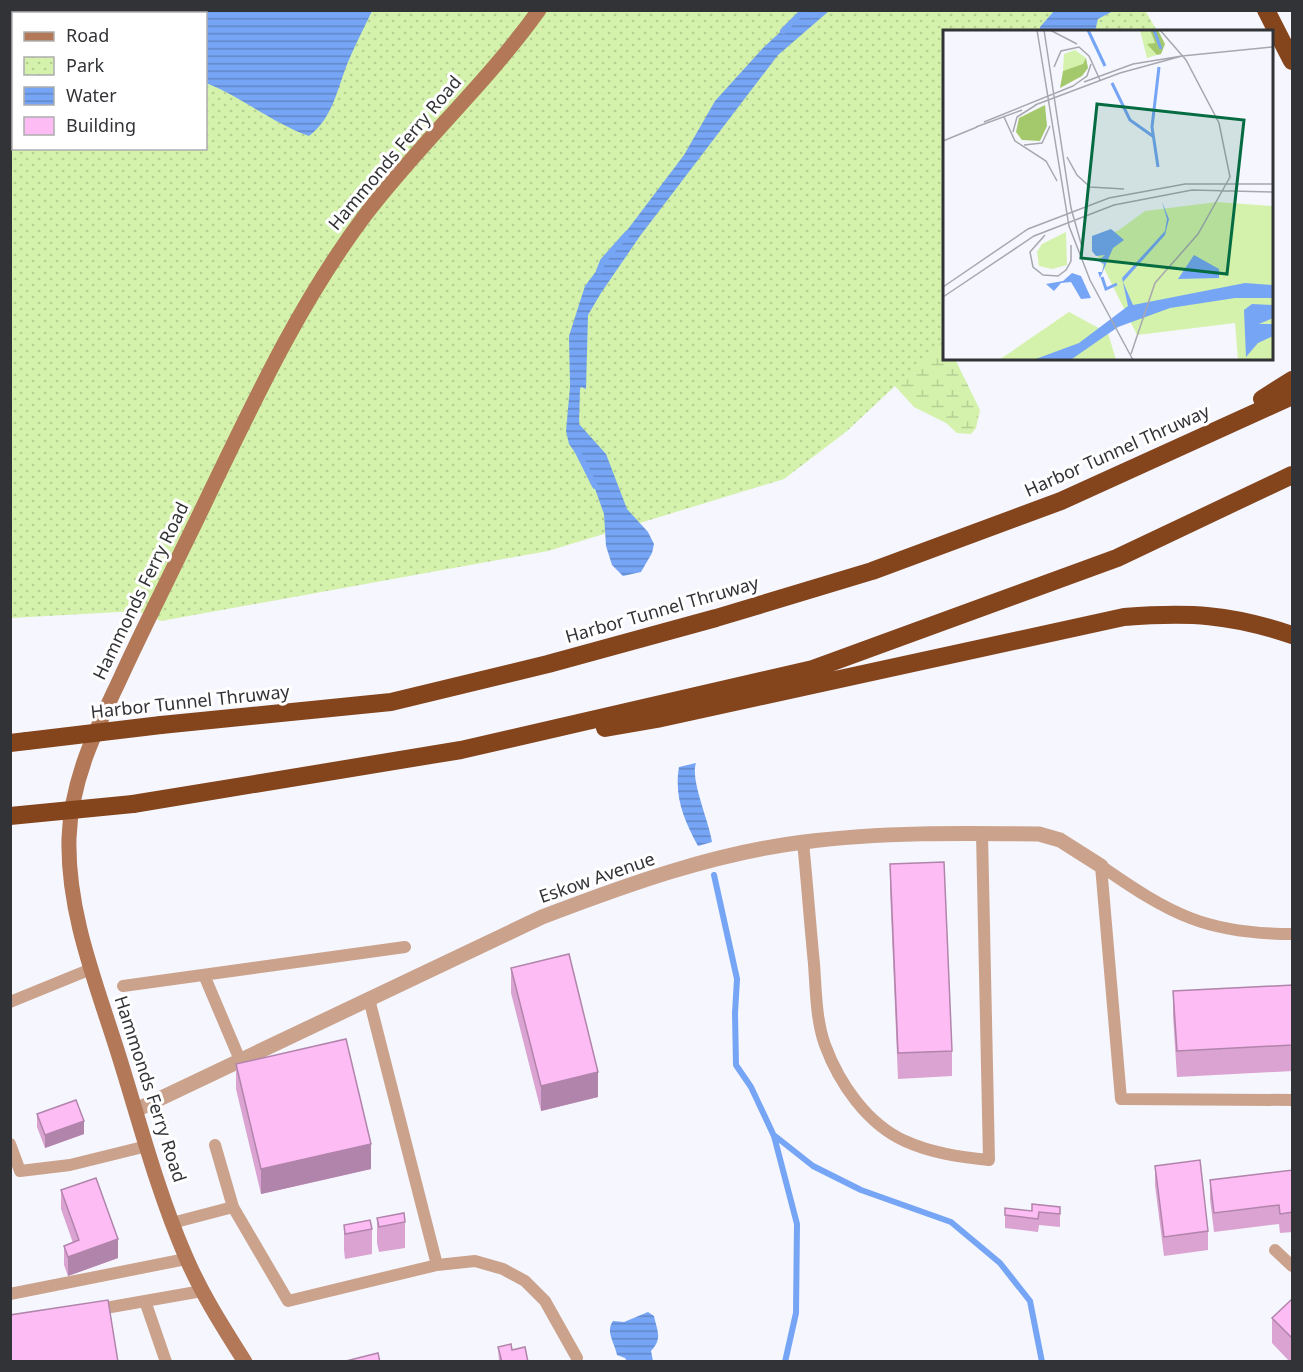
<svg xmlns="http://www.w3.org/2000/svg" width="1303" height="1372" viewBox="0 0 1303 1372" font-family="'Noto Sans',sans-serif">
<defs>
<pattern id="wetland-marsh" width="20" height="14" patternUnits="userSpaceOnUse" patternTransform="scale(1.5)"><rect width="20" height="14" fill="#d4f2ab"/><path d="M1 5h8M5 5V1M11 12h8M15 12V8" fill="none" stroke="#b6d094"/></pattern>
<pattern id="park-dots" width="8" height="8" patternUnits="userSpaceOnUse" patternTransform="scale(1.5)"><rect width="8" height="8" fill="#d4f2ab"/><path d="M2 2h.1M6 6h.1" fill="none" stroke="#b6d094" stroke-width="1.8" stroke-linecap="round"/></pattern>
<pattern id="water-rules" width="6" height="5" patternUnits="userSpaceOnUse" patternTransform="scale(1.5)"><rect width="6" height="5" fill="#76a5f5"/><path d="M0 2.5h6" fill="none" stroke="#6187c7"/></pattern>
</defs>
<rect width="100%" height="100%" fill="#f5f6fe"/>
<path fill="url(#wetland-marsh)" d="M944 303V358L955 359 980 410 976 428 971 434 957 433 946 423 914 407 894 385Z"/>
<path fill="url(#park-dots)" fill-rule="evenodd" d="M1145 10 1157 31 944 32V340L847 431 784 479 548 551 161 621 137 611 11 618V11ZM14 14H206V148H14Z"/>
<path fill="url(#water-rules)" d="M61 11V10L372 11C364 28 355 45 348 62 337 89 333 118 309 136 272 123 242 97 206 83V14H61Z
M803 11H829L778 55 640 236 601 293 588 315 586 389 581 387 580 389 579 424 606 454 627 509 648 532 654 544 652 553 641 572 623 576 612 565 606 546 604 514 589 472 569 444 566 431 570 387 569 336 585 286 684 155 715 101 763 48Z
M1054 11V10L1113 11 1098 19 1095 31H1040V27Z
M696 763C690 780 709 821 712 842L698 846C684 820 674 797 679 767Z
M648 1312 654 1316C657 1331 663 1338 651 1351L653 1361H627L625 1358 617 1355C615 1343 605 1332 613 1321L624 1322Z"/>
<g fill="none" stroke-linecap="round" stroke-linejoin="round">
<path stroke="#76a5f5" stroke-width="6" d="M783 31 804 10
M599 271 603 261 627 234
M577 450 595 486
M714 875 737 979 735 1013 736 1065 751 1087 774 1136 797 1224 796 1313 785 1362
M775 1136 813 1166 861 1190 951 1222 1000 1263 1030 1301 1042 1362"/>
<path stroke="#cba28c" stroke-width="12" d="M803 842C807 882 810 923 814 964 816 991 816 1020 825 1045 839 1083 867 1124 905 1141 931 1153 960 1157 989 1160L982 833
M1292 934C1206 934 1170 914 1101 866L1121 1099 1292 1100
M204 975 240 1060
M123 986 405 947
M369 999 437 1265
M10 1002 91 969
M10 1144 20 1171 70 1165 147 1146
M215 1145 233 1207
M172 1223 233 1207 288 1301 437 1265 475 1261 503 1269 525 1281 545 1301 577 1358
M1275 1250 1292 1266
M10 1294 186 1259
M145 1301 166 1362
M94 1310 202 1291"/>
<path stroke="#cba28c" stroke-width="15" d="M136 1110 542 917C626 885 714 853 804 842 881 832 962 833 1039 834L1060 840 1101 866"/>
<path stroke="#b27857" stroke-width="15" d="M245 1362C223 1327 201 1293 185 1255 157 1190 139 1120 118 1053 96 983 67 912 69 838 71 780 96 729 120 679 140 635 162 592 183 548 239 435 289 316 366 214 420 143 487 83 539 10"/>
<path stroke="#84441c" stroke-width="18" d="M1266 10 1292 61
M1262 399 1292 380
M161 725 391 702 548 664 716 618 872 571 1061 501 1292 396
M605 728 657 719 1124 617C1189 612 1230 614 1292 635
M10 743 27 741
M133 804 461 750 813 669 1117 558 1292 475"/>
<path stroke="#84441c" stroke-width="18" d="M27 741 161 725
M10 816 133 804"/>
</g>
<path fill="#daa3d2" d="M890 864 952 1051V1076L898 1079 890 889Z
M511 968 598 1097 541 1111 511 993Z
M1293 985V1071L1177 1077 1173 1016V991Z
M236 1064 371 1169 261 1194 236 1089Z
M37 1114 84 1134 45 1148 37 1127Z
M1155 1166 1208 1231V1250L1164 1256 1155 1185Z
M1293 1170V1232L1280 1233 1279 1224 1214 1232 1210 1199V1180Z
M61 1190 118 1258 68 1276 64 1265V1246L73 1243 61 1209Z
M1060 1207V1227L1039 1225 1038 1232 1005 1228V1215Z
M377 1218 405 1222V1248L379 1252 377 1243Z
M344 1225 372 1229V1254L345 1259 344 1250Z
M1293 1302V1362H1290L1272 1343V1318Z
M498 1347 512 1350 528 1362H499Z"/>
<path fill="#b184ab" d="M598 1072V1097L541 1111V1086Z
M84 1121V1134L45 1148V1135Z
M371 1144V1169L261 1194V1169Z
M118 1239V1258L68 1276V1257Z
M1293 1337V1362H1292V1338Z"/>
<path fill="#fdbdf4" stroke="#b184ab" stroke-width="1.5" d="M944 862 952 1051 898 1053 890 864Z
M569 954 598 1072 541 1086 511 968Z
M1293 985V1045L1177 1051 1173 991Z
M346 1039 371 1144 261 1169 236 1064Z
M76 1100 84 1121 45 1135 37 1114Z
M1200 1160 1208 1231 1164 1237 1155 1166Z
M1293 1170V1212L1280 1214 1279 1205 1214 1213 1210 1180Z
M96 1178 118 1239 68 1257 64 1246 79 1240 61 1190Z
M1032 1204 1060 1207V1214L1039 1212 1038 1219 1005 1215V1208L1032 1211Z
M404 1213 405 1222 379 1227 377 1218Z
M370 1220 372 1229 345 1234 344 1225Z
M108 1300 118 1362H10V1315Z
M1291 1300 1293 1302V1337L1292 1338 1272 1318Z
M511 1344 512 1350 525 1347 528 1362H502L498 1347Z
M378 1353 380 1362H342Z"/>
<g text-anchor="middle" stroke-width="6" stroke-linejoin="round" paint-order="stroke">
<g font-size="18" fill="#323336" stroke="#fff">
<text transform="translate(395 153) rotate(-50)" y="6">Hammonds Ferry Road</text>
<text transform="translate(1117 451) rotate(-24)" y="6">Harbor Tunnel Thruway</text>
<text transform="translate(141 591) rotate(-64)" y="6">Hammonds Ferry Road</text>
<text transform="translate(662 610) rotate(-16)" y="6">Harbor Tunnel Thruway</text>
<text transform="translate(190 702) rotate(-6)" y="6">Harbor Tunnel Thruway</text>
<text transform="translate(597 878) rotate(-19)" y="6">Eskow Avenue</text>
<text transform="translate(150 1089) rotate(72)" y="6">Hammonds Ferry Road</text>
</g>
</g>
<g transform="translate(943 30)">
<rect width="330" height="330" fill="#f5f6fe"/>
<path d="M197 0H207L212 14H205L214 25 204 28ZM123 202 124 235 109 239 96 236 94 222 99 214Z" fill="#d4f2ab"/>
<path d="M207 0H215L222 14 218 24 214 25 204 14 212 13ZM143 28 145 38 139 46 117 58 120 41ZM102 75 104 96 97 111 79 110 73 102 76 88Z" fill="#a4c96c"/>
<path d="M132 20 143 28 140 34 120 41 121 24Z" fill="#d4f2ab"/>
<path d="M274 172 330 176V330H295L292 293 194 305 148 212 176 200 202 181ZM126 282 165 303 173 330H56Z" fill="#d4f2ab"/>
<path d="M219 172 226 189 222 205 180 252 190 275 302 253 330 255V268H292L227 278 175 297 129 329 90 330 136 313 185 276 179 248 222 201 224 189ZM168 199 181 210 170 218 157 248 155 242H159L161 234 155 231 162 225 153 226 149 221V206ZM251 225 276 239V248L235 249ZM129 243 138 246 148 268 138 269 128 252 118 253 111 261 103 254 120 251ZM309 274 330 275V288L316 294H330V306L315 313 303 327 301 280Z" fill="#76a5f5"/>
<path fill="none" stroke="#76a5f5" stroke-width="3" d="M145 0 162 36M211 0 218 19M169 53 187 90 211 107M215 137 209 97 216 37M159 247 163 259 174 254"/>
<path fill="none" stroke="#a7a8ae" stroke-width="1.5" d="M94 0 126 196 147 250 190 330M101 0 128 178 139 217M107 0 134 14M111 37 118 21 136 17 146 26 157 50M141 52 190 34 239 26M130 56 144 46 148 34M92 75 177 43 239 26 330 17M61 87 72 111 103 131 114 151M41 92 130 56M33 97 79 80M70 102 74 87 93 75M0 111 34 97M81 115 99 113 107 96M124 127 134 145 147 157 181 159M102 205 87 222 90 237 100 245 115 246 123 240 128 231V215M0 257 85 199 166 168 242 154H330M0 267 91 206 171 175 249 160 330 162M188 324 212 253 255 204 287 147 276 93 243 30 217 0"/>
<path fill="#056c42" fill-opacity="0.15" stroke="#056c42" stroke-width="3" d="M154 74 301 90 284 244 138 228Z"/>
<rect width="330" height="330" fill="none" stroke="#323336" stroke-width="3"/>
</g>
<rect width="1303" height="1372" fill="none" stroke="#323336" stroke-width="24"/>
<rect x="12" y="12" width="195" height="138" fill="#ffffff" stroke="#adadaf" stroke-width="1.5"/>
<rect x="24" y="32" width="30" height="9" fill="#b27857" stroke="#adadaf" stroke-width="1.5"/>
<text x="66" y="42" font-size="18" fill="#323336">Road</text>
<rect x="24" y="57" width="30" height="18" fill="url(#park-dots)" stroke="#adadaf" stroke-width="1.5"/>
<text x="66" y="72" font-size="18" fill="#323336">Park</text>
<rect x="24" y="87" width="30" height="18" fill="url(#water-rules)" stroke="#adadaf" stroke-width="1.5"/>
<text x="66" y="102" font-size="18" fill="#323336">Water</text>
<rect x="24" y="117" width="30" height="18" fill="#fdbdf4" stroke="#adadaf" stroke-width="1.5"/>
<text x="66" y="132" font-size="18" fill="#323336">Building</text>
</svg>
